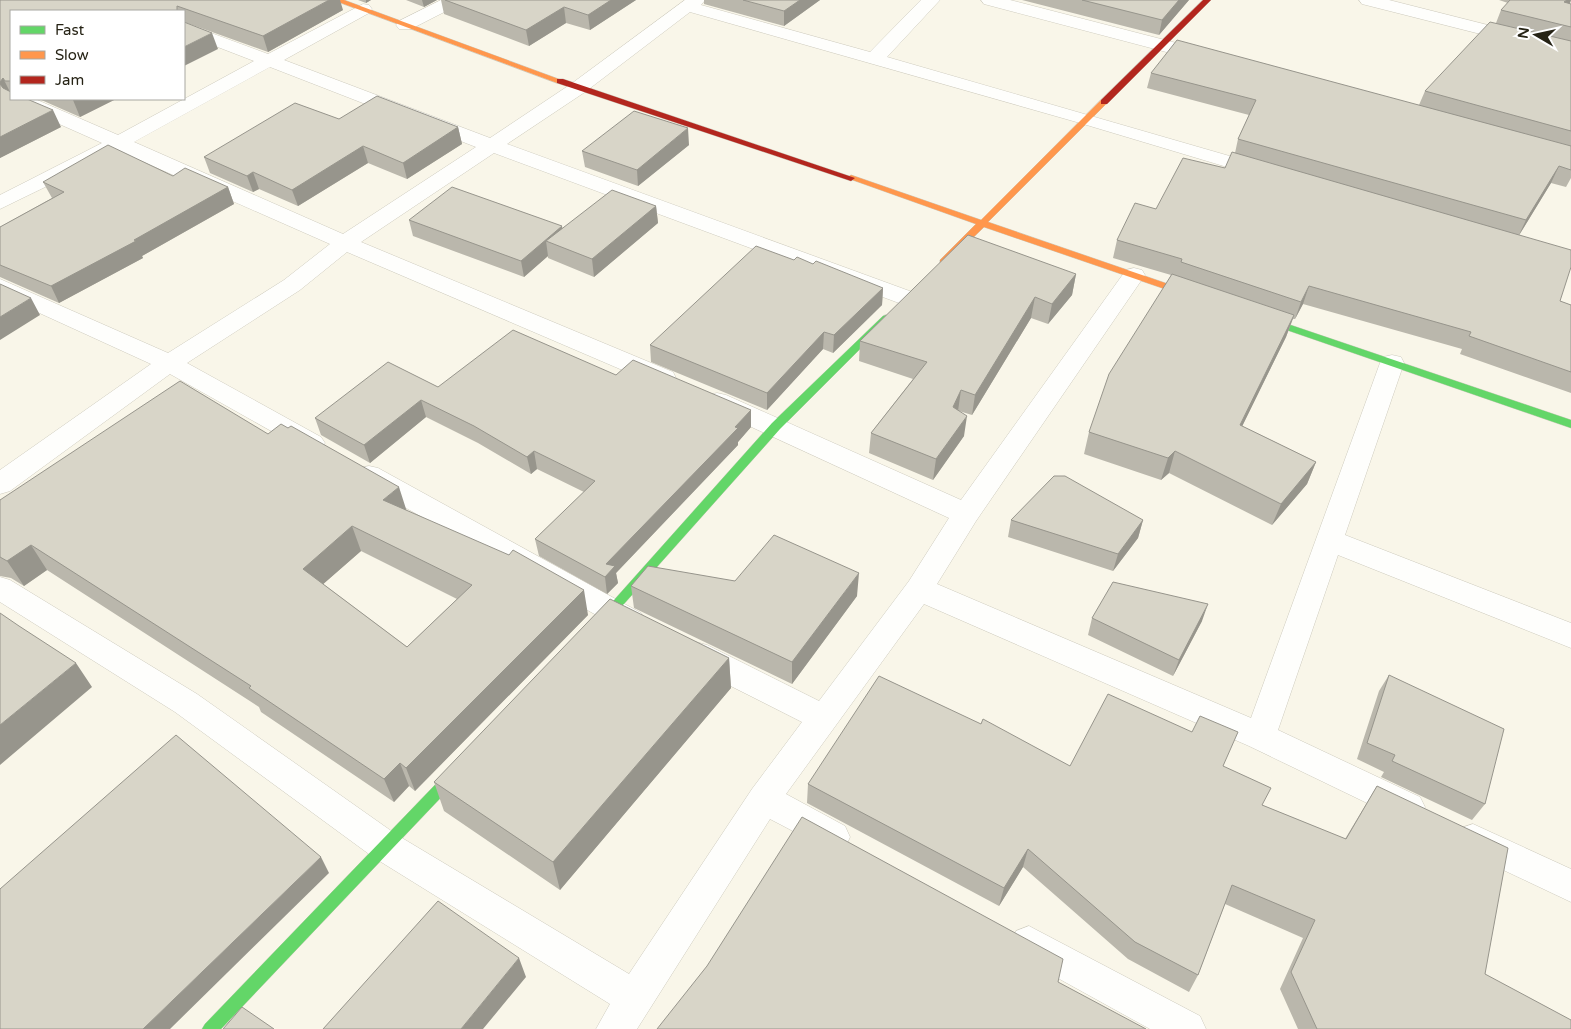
<svg xmlns="http://www.w3.org/2000/svg" width="1571" height="1029" viewBox="0 0 1571 1029" font-family="'Varela Round',sans-serif">
<rect width="100%" height="100%" fill="#f9f6e9"/>
<g fill="none" stroke-linecap="round" stroke-linejoin="round">
<defs>
<path id="street" d="M441 0H463L460 4 411 29H399L396 25 399 21Z
M685 0H705L701 5 870 52 921 0H940L887 57 1271 168 1274 172 1271 176 1264 178 1257 176 1080 123 690 12 585 92 507 144 915 293 919 298 915 303 907 305 899 303 494 153 361 242 673 372 676 378 673 384 664 386 655 384 347 252 300 290 187 363 321 437 325 443 321 449 312 452 303 449 170 374 10 491 0 494V470L151 364 0 295V279L168 353 284 280 330 244 119 151 0 209V195L102 143 12 103 9 99 11 96V99H35L118 135 254 61 184 34V23L268 54 363 4 369 5 372 9 369 13 284 60 490 138 571 84ZM270 67 476 147 343 234 134 142Z
M981 0H1010L1215 53 1217 57 1215 61 1208 63 984 4Z
M1359 0H1389L1571 46V57L1362 4Z
M1134 268 1142 270 1145 275 976 521 937 584 1251 718 1380 363 1383 357 1392 355 1401 357 1404 363 1345 535 1571 623V648L1338 555 1278 730 1420 797 1425 807 1420 817 1408 822 1396 817 1249 746 924 604 786 794 845 826 850 837 845 848 833 852 770 819 637 1029H596L610 1004 373 857 175 712 0 602V577L10 580 197 694 397 835 629 974 752 789 802 722 685 663 681 654 685 645 696 642 707 645 819 701 909 581 949 518 708 407 704 401 708 395 717 393 726 395 961 500 1126 270Z
M369 466 378 468 641 613 646 621 641 629 631 633 621 629 360 482 356 475 360 468Z
M1473 824 1571 869V902L1461 850 1456 839 1461 828Z
M1029 926 1200 1016 1206 1029H1150L1016 955 1011 943 1016 931Z"/>
<path id="fast" d="M1255 313 1571 420V428L1252 318 1250 316Z
M886 315 889 316 891 318 780 429 598 633 594 635 590 633 588 630 590 627 772 423 883 316Z
M463 759 468 761 470 765 468 769 221 1029H202L205 1024 458 761Z"/>
<path id="slow" d="M333 0H344L564 81 557 83Z
M1101 100 1108 102 988 222 1203 296V300H1197L984 227 946 264H940V260L976 224 847 178 851 175 854 176 981 220Z"/>
<path id="jam" d="M1203 0H1211L1107 104H1101V100Z
M557 79H563L855 178 851 181 557 83Z"/>
</defs>
<use href="#street" stroke="#cecbbe" stroke-width="1"/>
<use href="#fast" stroke="#cecbbe" stroke-width="1"/>
<use href="#slow" stroke="#cecbbe" stroke-width="1"/>
<use href="#jam" stroke="#cecbbe" stroke-width="1"/>
<use href="#street" fill="#fefefc" fill-rule="evenodd"/>
<use href="#fast" fill="#63d668" fill-rule="evenodd"/>
<use href="#slow" fill="#ff974d" fill-rule="evenodd"/>
<use href="#jam" fill="#b3261e" fill-rule="evenodd"/>
</g>
<path fill="#bab7ac" fill-rule="evenodd" d="M0 0 343 10 268 52 184 22V11H11V99L61 127 0 158Z
M358 0H371L366 3Z
M406 0H437L424 7Z
M441 0H636L590 30 566 23 529 46 444 14Z
M704 0H820L784 26 704 4Z
M1022 0H1189L1159 35Z
M1499 0H1571L1570 4H1571V178L1566 187 1551 183 1519 235 1560 301 1571 305V393L1460 354 1462 349 1303 304 1295 319H1293L1286 337 1242 426 1316 462 1307 484 1272 525 1169 473 1161 480 1084 454 1089 432 1171 275 1113 258 1117 240 1156 209 1225 168 1235 153 1238 139 1249 115 1147 88 1151 73 1419 105 1425 91 1496 23 1501 10 1508 3Z
M39 99H116L80 117Z
M339 119 458 127 462 144 407 179 368 163 298 206 259 189 253 192 210 173 204 157Z
M689 145 638 186 585 167 582 151Z
M173 176 228 187 234 204 142 256 143 258 59 303 0 277V227L52 198 43 182Z
M656 206 658 223 594 277 548 258V256L524 277 413 236 409 220 562 226V228Z
M794 260 813 264 883 288 882 305 833 353 823 349 767 410 651 362 650 345Z
M1076 274 1072 295 1048 324 1031 318 972 415 959 411 964 436 933 480 869 453 871 433 913 379 859 361 860 341Z
M616 375 751 410V427L738 442V445L616 573 618 583 607 594 539 556 535 539 584 492 537 469 531 474 478 443 426 417 370 463 321 435 315 418 438 387Z
M268 434 407 511 588 615 415 791 409 786 394 802 261 712 259 707 47 570 24 586 11 578 0 576V500ZM361 551 457 599 407 647 323 584Z
M1011 520H1143L1138 538 1113 571 1008 537Z
M735 581 857 596 792 684 634 608 631 586Z
M1092 618 1202 621 1173 676 1088 635Z
M729 658 731 688 560 890 444 811 434 782Z
M1389 675 1485 804 1472 820 1381 777 1384 772 1357 759 1379 691Z
M1070 766H1223L1262 805 1345 839 1377 786 1485 974 1571 1029H1298L1280 989 1303 938 1225 904 1198 975 1189 992 1128 959 1023 867 999 906 807 803 808 784Z"/>
<path fill="#97958c" d="M329 0H340L343 10 268 52 263 36Z
M366 0H371L366 3Z
M422 0H437L424 7Z
M611 0H636L590 30 588 15Z
M800 0H820L784 26V11Z
M1179 0H1189L1159 35 1162 20Z
M1567 0H1571L1568 7 1564 2Z
M564 7 566 23 529 46 526 30Z
M212 33 218 49 184 66V47Z
M3 78 11 94 7 99 0 84V82Z
M75 99H116L80 117 73 100Z
M53 110 61 127 0 158V137Z
M458 127 462 144 407 179 403 163Z
M688 128 689 145 638 186 637 170Z
M363 146 368 163 298 206 292 190Z
M1559 166 1551 183 1518 237 1526 220Z
M253 172 259 189 253 192 247 176Z
M228 187 234 204 142 256 143 258 59 303 51 286Z
M656 206 658 223 594 277 592 259Z
M562 226 564 242 546 241 548 256 524 277 521 261Z
M1076 274 1072 295 1048 324 1052 304Z
M1309 286 1303 304 1295 319 1301 302Z
M883 288 882 305 833 353 834 335Z
M1035 297 1031 318 972 415 975 395Z
M31 298 40 315 0 340V317Z
M1294 315 1286 337 1232 447 1240 425Z
M824 332 823 349 767 410V393Z
M961 390 958 411 953 407Z
M421 400 426 417 370 463 364 445Z
M751 410V427L738 442V445L616 573 618 583 607 594 605 577 606 564Z
M967 416 964 436 933 480 936 459Z
M534 451 537 469 531 474 527 457Z
M1175 451 1169 473 1161 480 1168 458Z
M1316 462 1307 484 1272 525 1281 504Z
M399 487 407 512 383 500Z
M1143 520 1138 538 1113 571 1118 554Z
M352 526 361 551 313 593 303 569Z
M31 545 47 570 24 586 7 561Z
M859 573 857 596 792 684V662Z
M584 590 588 615 415 791 406 768Z
M1208 604 1202 621 1173 676 1179 660Z
M729 658 731 688 560 890 553 862Z
M76 663 92 687 0 765V725Z
M400 763 409 786 394 802 384 779Z
M1028 849 1023 867 999 906 1004 888Z
M321 857 329 873 170 1029H143Z
M519 958 526 977 483 1029H461Z"/>
<path fill="#d8d5c8" stroke="#97958c" fill-rule="evenodd" d="M0 0H329L263 36 177 6V11H11V81H5L3 78 0 82Z
M445 0H611L588 15 564 7 526 30Z
M743 0H800L784 11Z
M1082 0H1179L1162 20Z
M1510 0H1567L1564 2 1571 4V27L1501 10Z
M184 22 212 33 184 47Z
M1490 22 1571 41V131L1425 91Z
M1177 40 1571 146V170L1559 166 1526 220 1238 139 1256 100 1151 73Z
M0 84 3 88 11 92V99H27L53 110 0 137Z
M377 96 458 127 403 163 363 146 292 190 253 172 247 176 204 157 295 103 339 119Z
M634 111 688 128 637 170 582 151Z
M108 145 173 176 185 168 228 187 134 240 136 241 51 286 0 265V227L64 192 43 182Z
M1232 152 1571 250V267L1560 301 1571 305V372L1469 336 1471 332 1309 286 1301 302 1181 262 1182 259 1117 240 1135 203 1156 209 1183 158 1225 168Z
M452 187 562 226 521 261 409 220Z
M612 190 656 206 592 259 546 241Z
M968 235 1076 274 1052 304 1035 297 975 395 961 390 953 407 967 416 936 459 871 433 927 362 860 341Z
M756 246 794 260 797 257 813 264 816 261 883 288 834 335 824 332 767 393 650 345Z
M1172 274 1294 315 1240 425 1316 462 1281 504 1175 451 1168 458 1089 432 1109 374Z
M0 284 31 298 0 317Z
M513 330 616 375 633 360 751 410 735 427 738 428 606 564 615 566 605 577 535 539 595 481 534 451 527 457 474 426 421 400 364 445 315 418 388 362 438 387Z
M180 381 268 434 281 424 288 428 291 426 399 487 383 500 509 555 513 550 584 590 406 768 400 763 384 779 249 688 251 686 31 545 7 561 0 557V500ZM352 526 472 585 407 647 303 569Z
M1054 476H1065L1143 520 1118 554 1011 520Z
M774 535 859 573 792 662 631 586 648 566 735 581Z
M1113 582 1208 604 1179 660 1092 618Z
M610 599 729 658 553 862 434 782Z
M0 613 19 626 76 663 0 725Z
M1389 675 1504 729 1485 804 1392 761 1395 755 1367 743Z
M879 676 981 724 983 719 1070 766 1108 694 1192 732 1200 716 1238 732 1223 766 1271 788 1262 805 1346 839 1377 786 1508 848 1485 974 1571 1020V1029H1317L1291 972 1315 920 1232 885 1198 975 1135 942 1028 849 1004 888 808 784Z
M176 735 321 857 143 1029H0V889Z
M802 817 1063 959 1058 982 1146 1029H657L707 966Z
M438 901 519 958 461 1029H323Z
M242 1007 274 1029H223Z"/>
<rect x="10" y="10" width="175" height="90" fill="#ffffff" stroke="#a8a7a1"/>
<rect x="20" y="26" width="25" height="8" fill="#63d668" stroke="#a8a7a1"/>
<text x="55" y="35" font-size="15" fill="#262315">Fast</text>
<rect x="20" y="51" width="25" height="8" fill="#ff974d" stroke="#a8a7a1"/>
<text x="55" y="60" font-size="15" fill="#262315">Slow</text>
<rect x="20" y="76" width="25" height="8" fill="#b3261e" stroke="#a8a7a1"/>
<text x="55" y="85" font-size="15" fill="#262315">Jam</text>
<g transform="translate(1536 35) rotate(279)" stroke="#ffffff" stroke-width="4" paint-order="stroke">
<path d="M0-4L9 19L0 12L-9 19Z" fill="#262315"/>
<text y="-8" font-size="14" font-weight="bold" text-anchor="middle" fill="#262315">N</text>
</g>
</svg>
